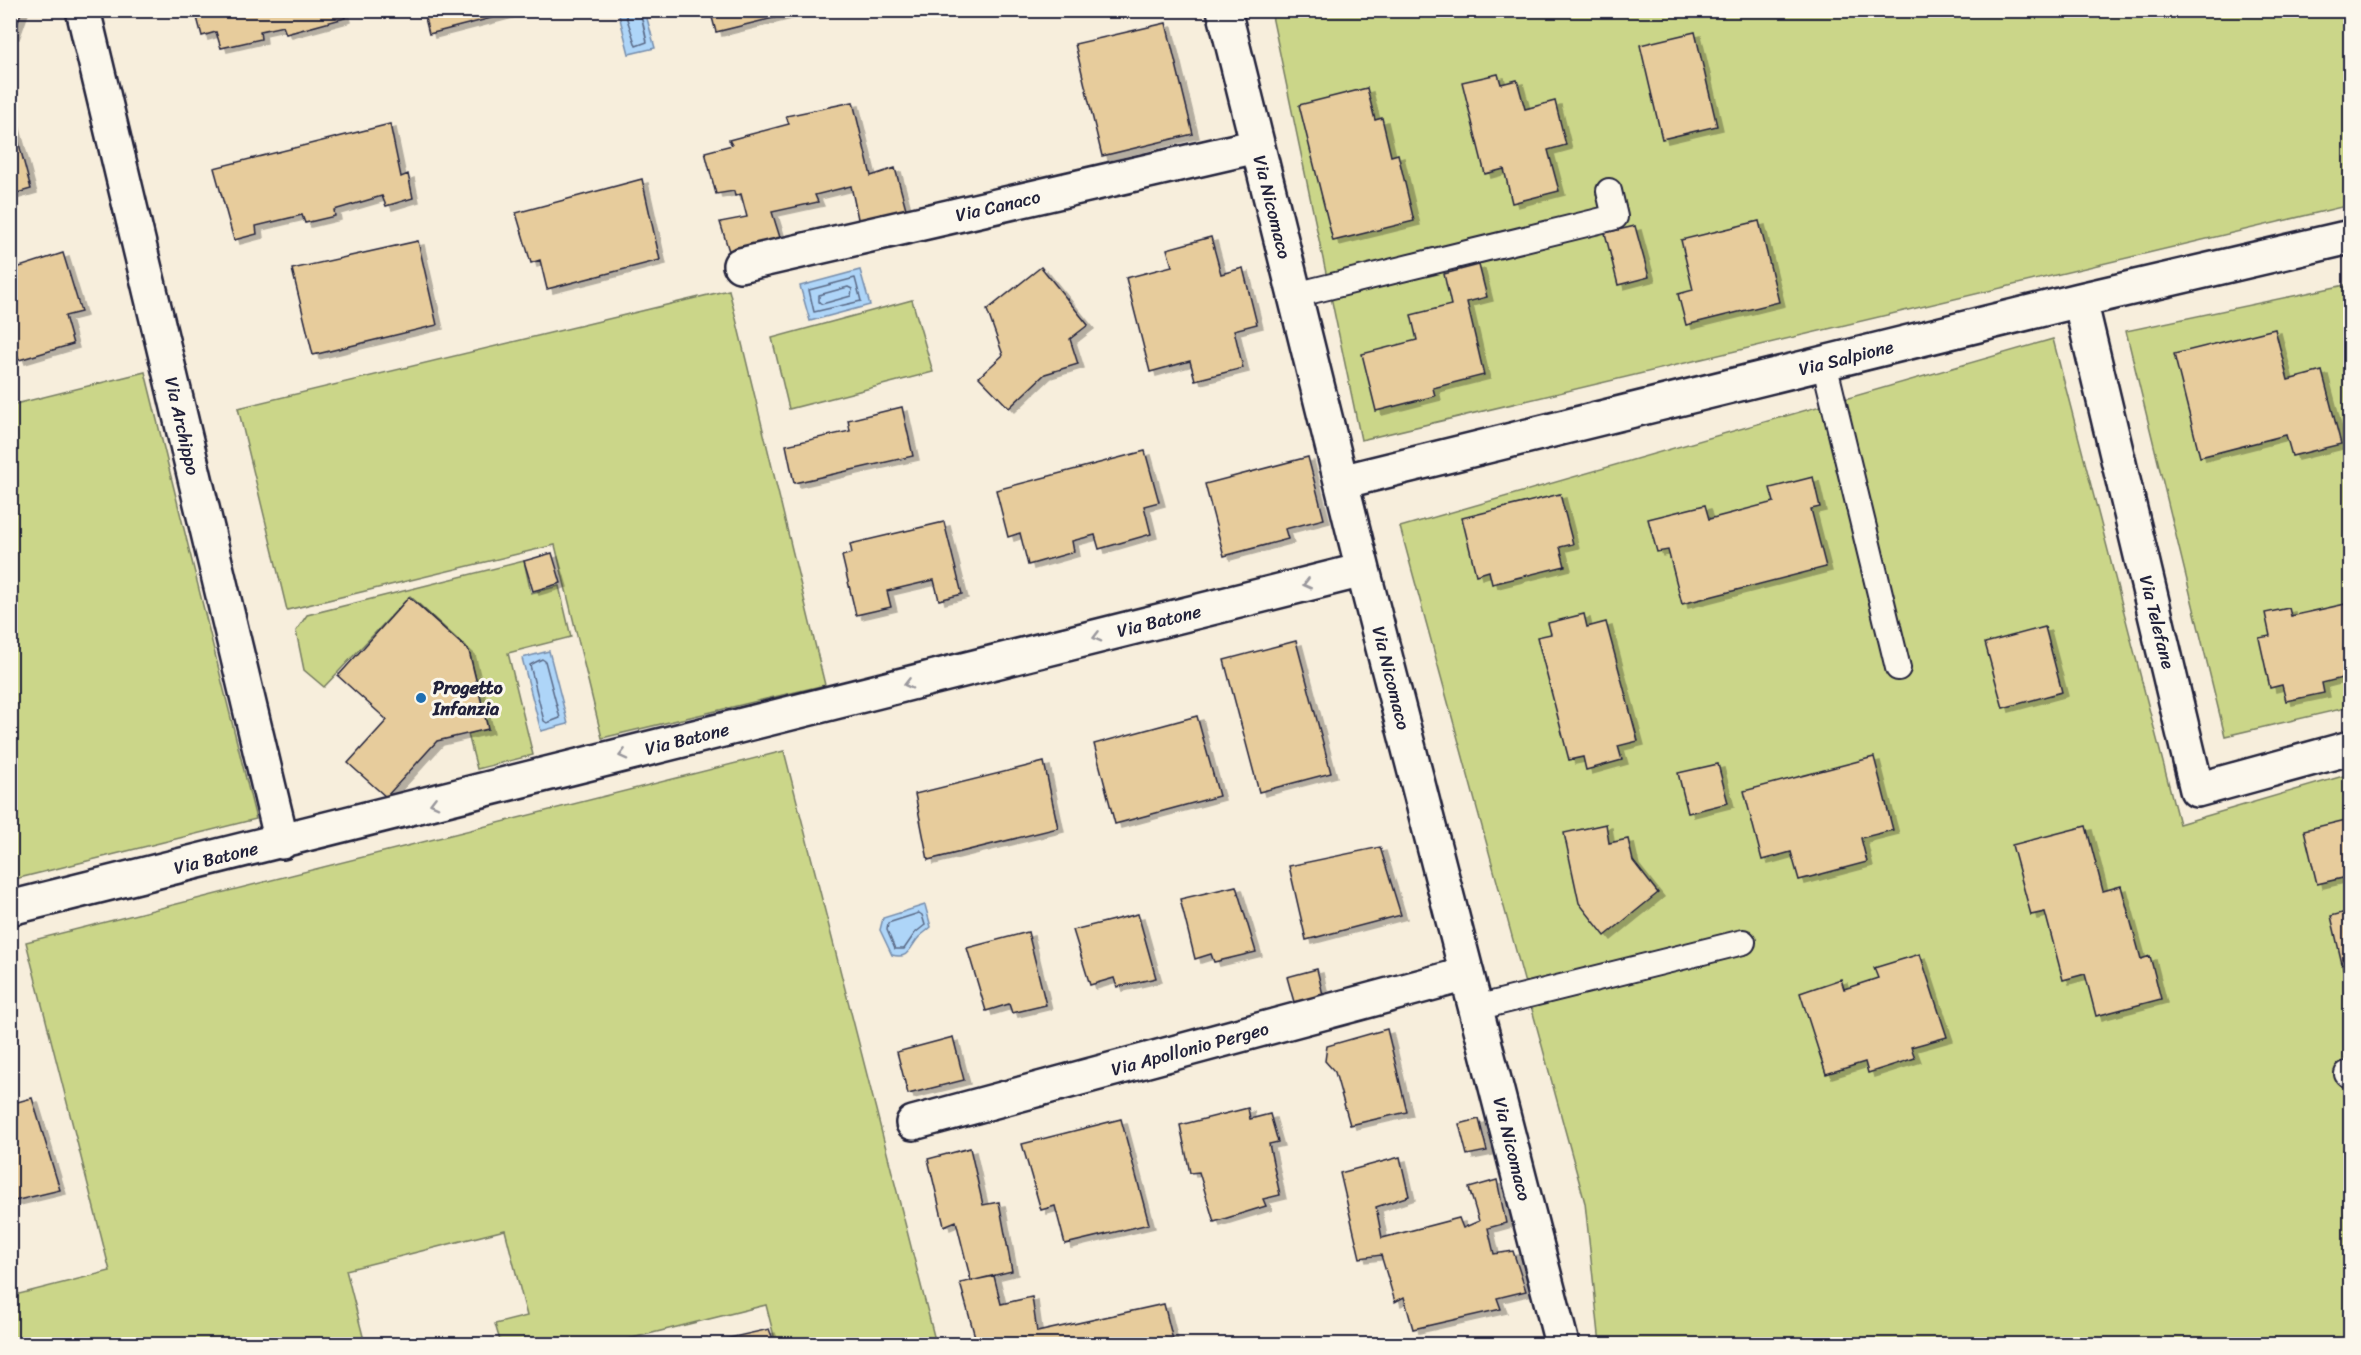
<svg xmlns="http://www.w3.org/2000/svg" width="2361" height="1355" viewBox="0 0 2361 1355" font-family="Sriracha,sans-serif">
<defs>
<filter id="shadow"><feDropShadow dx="6" dy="4" stdDeviation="0" flood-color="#0004"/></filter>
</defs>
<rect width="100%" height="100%" fill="#f7eedc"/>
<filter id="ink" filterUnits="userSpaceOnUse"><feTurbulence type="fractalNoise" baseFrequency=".0167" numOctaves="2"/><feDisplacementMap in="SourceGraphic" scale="12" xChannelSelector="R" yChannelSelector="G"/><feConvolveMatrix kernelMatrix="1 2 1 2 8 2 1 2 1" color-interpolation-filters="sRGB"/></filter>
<g filter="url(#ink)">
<path fill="#cbd689" stroke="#767c62" stroke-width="1.5" d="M1271 11H2350V205L1361 440Z
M2350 284V707L2225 736 2126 331Z
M729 290 825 685 602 738 555 545 287 610 238 408Z
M912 300 933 372 789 409 772 338Z
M2053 339 2179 824 2350 774V1344H1600L1585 1203 1400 527Z
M145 372 256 819 11 880V405Z
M524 561 531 593 559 586 571 637 508 653 533 755 477 769 468 734 488 728 469 651 410 596 324 687 304 670 296 631 307 615Z
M784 751 936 1344H776L766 1305 608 1344H501L495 1324 527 1316 505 1230 346 1270 365 1344H11V1296L110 1271 26 942Z"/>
<path fill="#aed5f8" stroke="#768dac" stroke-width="1.5" d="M618 11H645L655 48 629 54Z
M860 270 870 305 810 321 800 286Z
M549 651 568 724 541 731 522 658Z
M925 905 931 927C927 931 922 934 919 937 910 947 909 960 892 955L880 930 883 918Z"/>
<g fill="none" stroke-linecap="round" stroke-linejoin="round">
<path stroke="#5a6a87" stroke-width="1.5" d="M624 10 636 46 647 42 640 10
M855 278 861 301 814 312 809 290Z
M848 287 852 289 851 296 822 304 819 302V295Z
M542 659 545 661 560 718 547 723 544 721 530 665Z
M919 913 922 915 925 925 915 933 904 949H895L887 930 888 923Z"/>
</g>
<path fill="#e7cc9c" stroke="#22223b" stroke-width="1.5" filter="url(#shadow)" d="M10 10H22L13 35 10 34Z
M195 10H343L345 18 286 34 283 26 260 31 261 39 221 48 216 32 202 36Z
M423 10H507V14L429 34Z
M710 10H806L716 32Z
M1166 23 1193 134 1102 156 1075 44Z
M1695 32 1717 126 1662 139 1640 45Z
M1498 74 1501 84 1517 80 1525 109 1555 101 1566 145 1548 150 1559 191 1512 203 1504 169 1485 174 1462 82Z
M1367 88 1375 120 1382 118 1391 156 1398 154 1414 221 1333 241 1299 105Z
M853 102 871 176 895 168 908 216 860 228 851 186 815 195 818 202 772 212 783 247 732 261 720 222 747 217 741 194 735 196 734 191 716 194 705 152 732 145 729 140 789 124 786 116Z
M10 110 31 189 10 195Z
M390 124 401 177 408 174 413 198 386 206 382 196 334 210 335 216 305 223 302 215 256 226 257 234 234 240 214 168Z
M642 179 660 260 547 289 540 260 531 263 516 213Z
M1759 221 1779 302 1686 325 1678 294 1693 290 1681 240Z
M1635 226 1649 277 1618 285 1605 233Z
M1211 237 1221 274 1243 268 1257 324 1234 330 1243 368 1195 380 1190 361 1150 372 1126 278 1172 266 1167 249Z
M418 241 437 325 313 355 292 269Z
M63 253 81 312 65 316 73 344 19 360 10 334V270Z
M1479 265 1487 297 1467 302 1484 375 1433 388 1435 396 1376 411 1362 354 1417 340 1411 315 1451 305 1444 274Z
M1041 267 1088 325 1070 339 1078 364 1045 374 1009 408 979 377 1003 355 987 310Z
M2275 329 2288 380 2322 371 2341 444 2292 456 2286 435 2200 457 2174 354Z
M902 407 913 456 794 483 786 445 850 431 848 420Z
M1145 451 1159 502 1144 506 1151 534 1099 549 1095 535 1072 541 1074 552 1028 565 1020 533 1008 537 996 490Z
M1308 457 1324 519 1285 529 1288 539 1224 556 1205 484Z
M1813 477 1820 507 1811 509 1826 567 1682 604 1668 550 1657 552 1648 519 1705 505 1709 519 1774 502 1770 488Z
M1560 494 1573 544 1560 547 1565 566 1492 584 1489 571 1476 575 1462 518Z
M944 522 962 594 939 600 934 580 887 591 891 607 856 615 842 556 852 553 850 544Z
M552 553 561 583 533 591 524 561Z
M409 597 469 651 488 729 437 741 386 797 348 763 387 720 338 676Z
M2350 603V676L2322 683 2324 693 2286 701 2282 685 2270 688 2259 638 2270 636 2265 613 2289 608 2291 616Z
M1584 614 1587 627 1606 622 1638 741 1618 746 1622 760 1586 770 1583 757 1569 760 1537 637 1551 634 1548 623Z
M2045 627 2062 692 2003 708 1985 643Z
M1296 641 1331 773 1259 792 1224 660Z
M1197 716 1219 796 1115 824 1094 744Z
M1874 757 1893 830 1861 838 1867 862 1799 880 1791 852 1762 860 1744 791Z
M1044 762 1058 828 928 860 915 794Z
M1718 764 1728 803 1688 813 1678 773Z
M2350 819V893L2347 877 2317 884 2304 830Z
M1606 824 1609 843 1628 839 1633 861 1658 893 1605 936 1579 903 1564 833Z
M2086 826 2103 891 2121 886 2141 959 2150 956 2161 999 2096 1016 2085 974 2063 980 2045 912 2031 915 2012 845Z
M1380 847 1401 915 1306 940 1289 866Z
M1236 886 1256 952 1214 962 1211 954 1195 959 1180 899Z
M2350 911V966L2343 968 2331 916Z
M1138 914 1156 978 1117 987 1114 978 1090 985 1073 930Z
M1028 932 1046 1005 1012 1013 1009 1004 986 1011 967 948Z
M1920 954 1947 1037 1911 1047 1915 1058 1868 1073 1865 1062 1826 1074 1800 993 1841 979 1844 989 1878 978 1874 968Z
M1317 969 1323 995 1294 1002 1287 977Z
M1387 1029 1407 1112 1350 1125 1335 1072 1325 1061 1327 1046Z
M953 1037 964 1080 908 1094 897 1052Z
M32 1098 60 1190 10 1202V1104Z
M1248 1108 1250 1119 1270 1114 1278 1142 1269 1144 1280 1195 1263 1199 1266 1206 1214 1222 1199 1172 1190 1173 1180 1125Z
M1121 1119 1149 1224 1065 1244 1055 1206 1041 1210 1022 1144Z
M1479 1119 1487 1151 1467 1155 1459 1124Z
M970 1148 983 1205 999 1202 1012 1271 971 1281 956 1221 944 1226 928 1159Z
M1400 1157 1409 1196 1376 1207 1382 1238 1459 1218 1463 1228 1479 1221 1469 1188 1497 1180 1506 1223 1488 1228 1494 1254 1513 1251 1526 1291 1497 1298 1501 1309 1413 1329 1404 1297 1395 1302 1381 1255 1360 1258 1340 1173Z
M994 1276 1001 1304 1032 1297 1037 1332 1164 1304 1174 1344H977L960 1283Z
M769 1329 775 1344H727L725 1339Z"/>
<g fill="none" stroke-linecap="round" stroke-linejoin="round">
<defs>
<path id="lane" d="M1295 295 1615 217 1609 191
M1824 363 1898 668
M1476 1008 1743 942
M2347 1074 2350 1073"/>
<path id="street" d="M83 10 282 842
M1224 10 1363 570 1562 1344
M740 265 1257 146
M2080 300 2197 790 2350 748
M1341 482 2080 300 2350 237
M10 908 1363 570
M913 1123 1467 974"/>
</defs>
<use href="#lane" stroke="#22223b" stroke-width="28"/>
<use href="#street" stroke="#22223b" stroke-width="38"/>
<use href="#lane" stroke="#fbf7ec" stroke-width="24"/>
<use href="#street" stroke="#fbf7ec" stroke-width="33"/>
</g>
<defs><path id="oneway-chevron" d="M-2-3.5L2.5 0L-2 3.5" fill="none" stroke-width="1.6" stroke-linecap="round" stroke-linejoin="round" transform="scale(1.5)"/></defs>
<g stroke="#99979c">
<use href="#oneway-chevron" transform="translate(1307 584) rotate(166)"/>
<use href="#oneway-chevron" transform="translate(1097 637) rotate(166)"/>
<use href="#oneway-chevron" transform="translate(908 684) rotate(166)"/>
<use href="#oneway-chevron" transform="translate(623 755) rotate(166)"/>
<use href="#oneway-chevron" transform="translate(434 803) rotate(166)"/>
</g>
</g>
<circle fill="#1f6fb2" stroke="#fbf7ec" stroke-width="2" cx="421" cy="698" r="6"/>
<g text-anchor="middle" stroke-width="6" stroke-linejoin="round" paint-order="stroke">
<g font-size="18" fill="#22223b" stroke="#fbf7ec">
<text transform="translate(998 206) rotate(-13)" y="6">Via Canaco</text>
<text transform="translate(1272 207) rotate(76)" y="6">Via Nicomaco</text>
<text transform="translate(1846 358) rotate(-14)" y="6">Via Salpione</text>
<text transform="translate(182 426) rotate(77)" y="6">Via Archippo</text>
<text transform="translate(1159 621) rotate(-14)" y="6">Via Batone</text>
<text transform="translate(2157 622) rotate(76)" y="6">Via Telefane</text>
<text transform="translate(1391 678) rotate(76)" y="6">Via Nicomaco</text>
<text transform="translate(687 739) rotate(-14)" y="6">Via Batone</text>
<text transform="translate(216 858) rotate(-14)" y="6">Via Batone</text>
<text transform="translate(1190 1049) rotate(-15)" y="6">Via Apollonio Pergeo</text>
<text transform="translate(1512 1149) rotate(76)" y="6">Via Nicomaco</text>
</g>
<g font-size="18" font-weight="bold" fill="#22223b" stroke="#fbf7ec" text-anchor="start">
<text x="433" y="694">Progetto<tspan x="433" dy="21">Infanzia</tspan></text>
</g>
</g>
<rect width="2361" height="1355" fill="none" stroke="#fbf7ec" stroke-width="36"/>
<rect x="18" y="18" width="2325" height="1319" fill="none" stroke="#22223b" stroke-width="2" filter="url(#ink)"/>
</svg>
